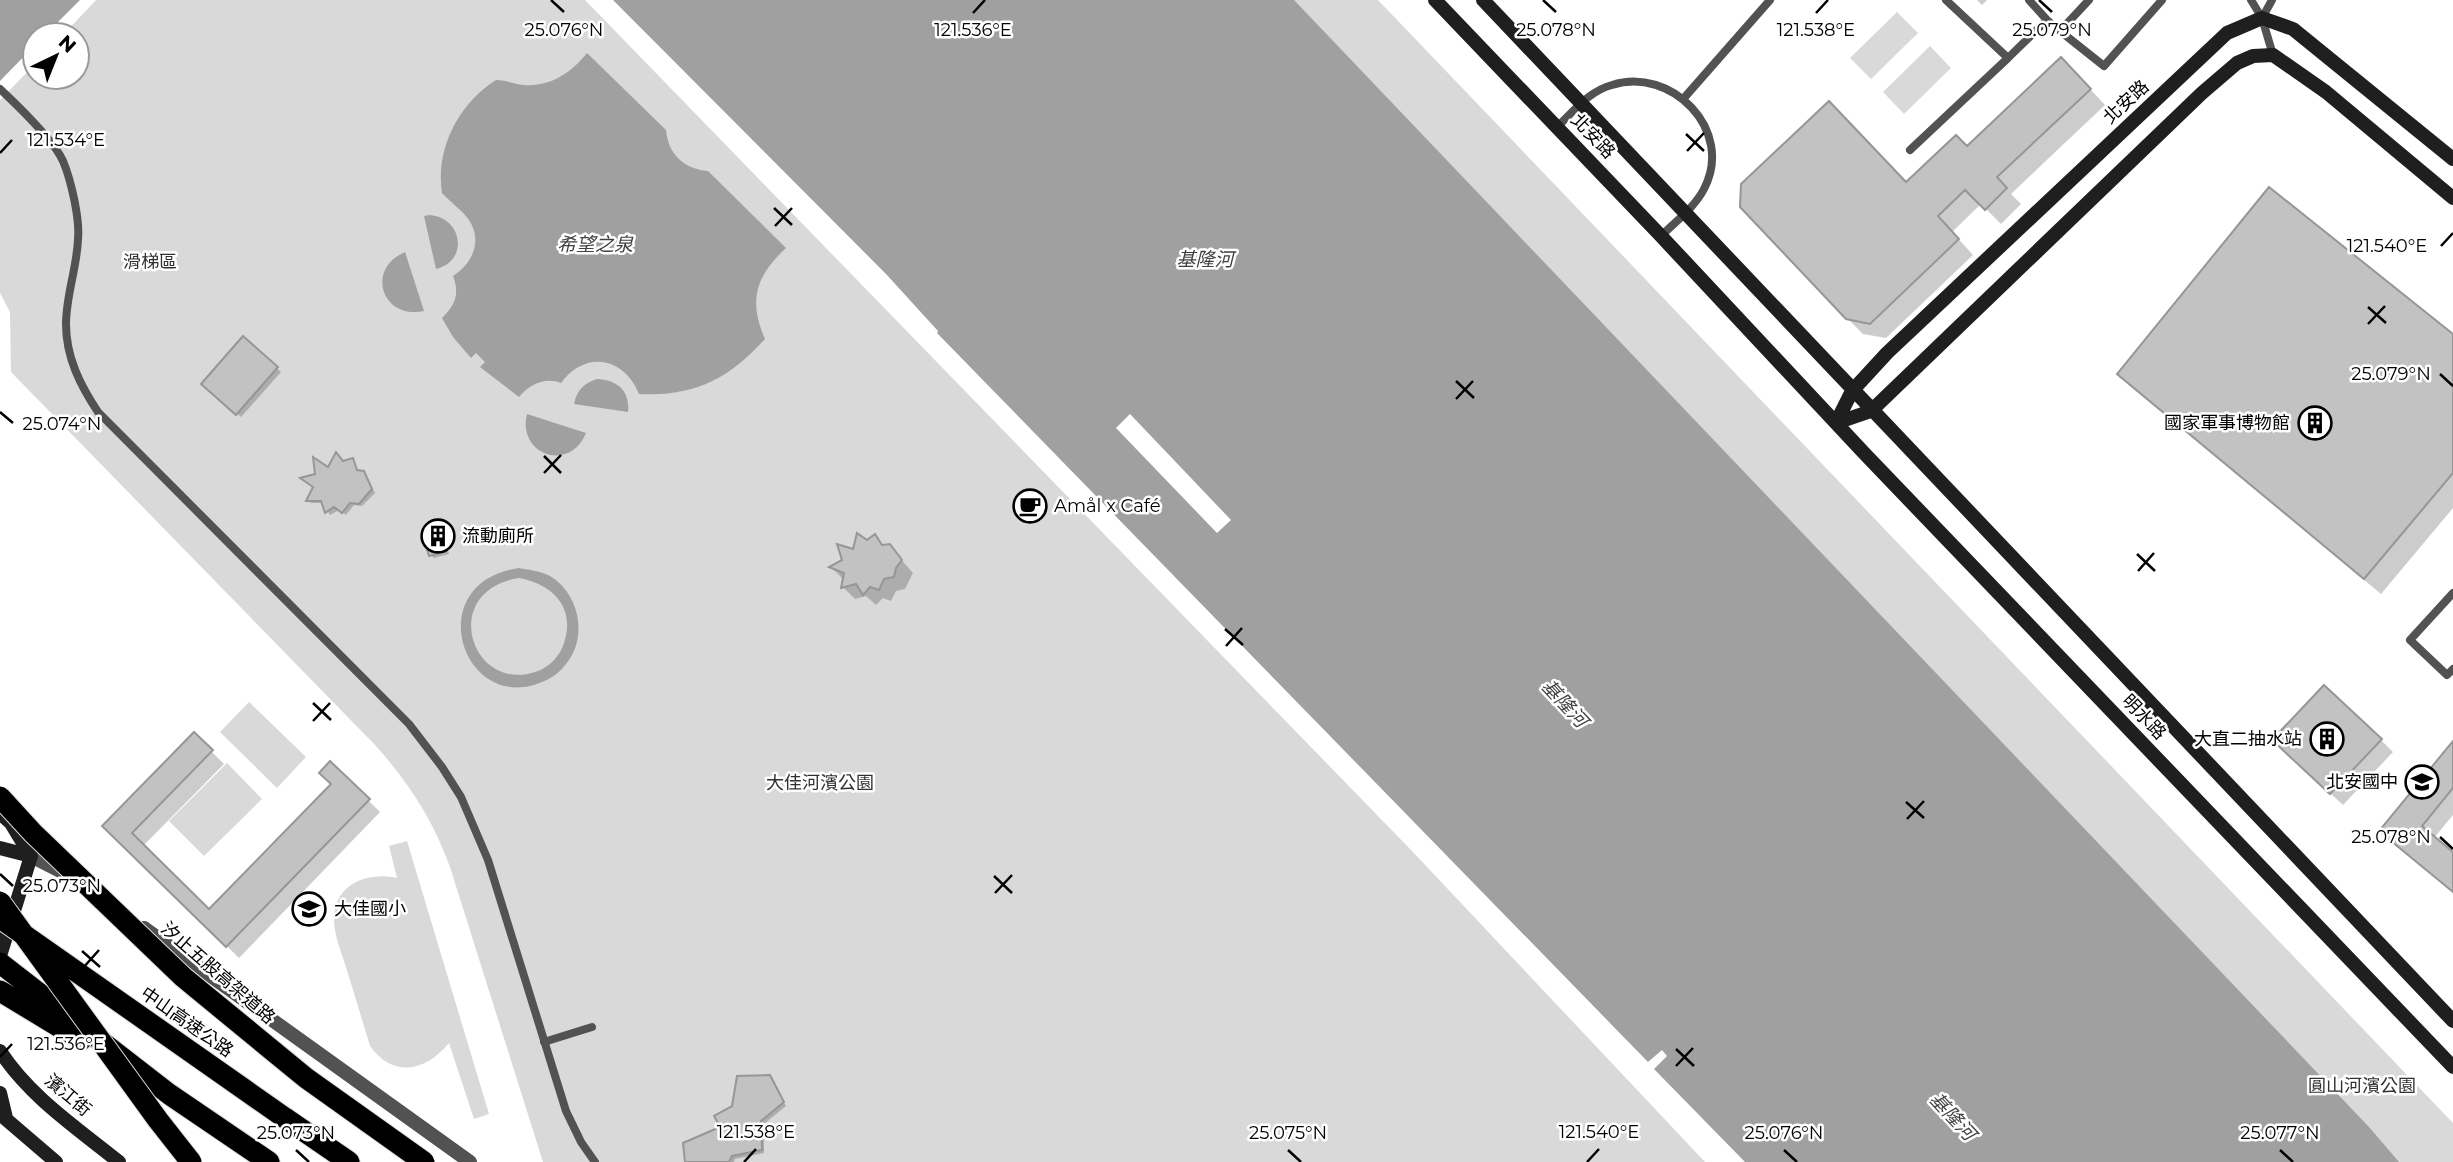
<svg xmlns="http://www.w3.org/2000/svg" width="2453" height="1162" viewBox="0 0 2453 1162" font-family="Montserrat,'Noto Sans TC',sans-serif">
<rect width="100%" height="100%" fill="#fff"/>
<path fill="#d9d9d9" d="M96 0H585L1412 851 1705 1162H543L450 867C433 820 409 783 376 746L11 372 10 312 0 293V100L35 64V77H77V35H63Z
M1270 0H1378L2453 1123V1162H2378Z
M1897 12 1918 33 1871 79 1850 58Z
M1930 46 1951 68 1904 114 1883 92Z
M249 702 306 757 277 788 220 732Z
M227 763 262 799 204 856 169 821Z
M407 841 489 1114 474 1119 449 1043C426 1071 394 1079 370 1046 362 1019 354 993 346 967 341 951 334 935 334 919 334 884 368 871 397 878L389 846Z"/>
<path fill="#a0a0a0" fill-rule="evenodd" d="M0 0H80L45 35H35V45L0 81Z
M613 0H1294L2369 1127 2399 1162H1745L1654 1069 1667 1056 1662 1050 1648 1062 937 333 938 331 886 274Z
M587 53 666 130C668 154 684 169 708 171L786 248C756 276 748 300 765 339 729 379 694 397 639 394 624 357 585 350 561 383 545 377 530 384 519 397L480 367 485 362 476 353 471 358 453 337 442 318C455 305 460 294 453 276 472 264 483 241 469 220 462 210 450 202 442 193 435 149 459 103 496 80 506 80 514 84 524 85 550 87 571 73 587 53Z
M430 215C463 218 469 261 436 269L424 216Z
M405 252 424 311C382 320 365 269 405 252Z
M597 379C618 380 630 391 628 412L574 404C577 390 584 383 597 379Z
M527 414 586 433C570 473 517 455 527 414Z
M519 568C530 570 540 571 550 576 580 594 588 638 566 664 557 676 545 682 530 686 457 702 425 581 519 568ZM519 578C552 584 576 607 564 643 560 656 549 668 535 672 471 693 438 591 519 578Z"/>
<path fill="#fff" d="M1130 414 1231 520 1217 533 1116 428Z"/>
<path fill="#0003" d="M1977 0H1987L1982 5Z
M2076 74 2105 105 2011 194 2021 204 2001 224 1981 204 1952 232 1973 255 1886 338 1863 334 1847 318 1907 184 1967 148Z
M2453 336V508L2381 594 2135 389 2119 373Z
M243 338 281 372 241 417 203 384Z
M352 460 359 472 367 477 375 493 362 506 354 505 346 515 339 510 330 515 323 503H311L308 500 328 469Z
M440 533 444 537 449 554 434 558 430 555Z
M875 537 885 547 889 546 913 573 905 589 896 591 891 601 883 598 876 605 866 596 855 599 843 587 844 580 832 568Z
M194 734 224 764 143 846 209 911 333 785 330 763 380 812 239 958 105 826Z
M2381 740 2393 752 2343 805 2286 752Z
M2453 744V815L2434 838 2453 854V892L2382 831Z
M769 1077 786 1106 764 1124V1153L735 1159 734 1162H687L722 1128 733 1107Z"/>
<path fill="#c2c2c2" stroke="#969696" stroke-width="2" d="M2061 57 2091 89 1997 177 2007 188 1985 210 1965 190 1938 216 1959 239 1870 324 1846 319 1740 207 1741 184 1829 101 1906 182 1956 135 1967 146Z
M2269 187 2453 334V473L2364 579 2117 374Z
M243 336 278 367 236 415 201 384Z
M336 452 343 461 353 458 357 470 364 471 372 489 359 504 350 503 342 513 334 507 325 513 321 501H306L313 487 300 478 315 474 313 457 328 467Z
M441 531 446 551 429 556 423 536Z
M857 533 867 540 875 534 882 545 890 544 902 560 896 568 894 577 884 579 879 590 870 587 863 595 856 584 841 588 844 573 829 567 842 560 837 544 853 549Z
M2324 685 2382 739 2330 794 2272 740Z
M194 732 213 750 132 833 209 909 331 784 319 773 330 761 370 799 226 947 102 826Z
M2453 741V788L2422 826 2453 852V892L2379 831Z
M770 1075 784 1102 761 1121 762 1150 732 1156 729 1162H685L683 1143 720 1127 714 1116 732 1106 737 1076Z"/>
<g fill="none" stroke-linecap="round" stroke-linejoin="round">
<defs>
<path id="motorway" d="M0 963 169 1094 269 1162
M0 991 81 1040
M285 1118 349 1162"/>
</defs>
<use href="#motorway" stroke="#dbdbdb" stroke-width="23"/>
<path stroke="#525252" stroke-width="8" d="M2029 0 2047 20 2060 31 2089 0
M2251 0 2262 18 2273 55
M2262 18 2272 0
M2060 31 2104 66 2162 0
M2008 58 2047 20
M0 89C17 105 54 141 63 161 71 180 80 219 78 239 77 268 66 295 66 324 66 357 80 385 98 412L409 724 442 767 461 797 488 860 566 1111 581 1142 595 1162
M1684 98 1770 0
M1557 127C1574 111 1589 91 1612 85 1671 66 1735 130 1704 189 1694 208 1676 221 1661 236
M1910 150 2008 58 1946 0
M2453 593 2410 640 2447 675 2453 669
M544 1042 592 1027"/>
<path stroke="#525252" stroke-width="14" d="M31 856 70 876
M144 928 470 1162"/>
<path stroke="#1f1f1f" stroke-width="14" d="M1435 0 1661 236 1864 453 2453 1067
M1483 0 2453 1021
M1836 423 1852 391 1887 353 2227 33 2262 18 2293 29 2453 159
M1836 423 1871 411 2202 93 2237 63 2253 56 2273 55 2326 92 2453 198
M0 813 11 823 31 856 0 956
M0 848 31 856
M0 1051C30 1097 77 1128 119 1162
M0 1093 6 1118
M0 1114 56 1162"/>
<use href="#motorway" stroke="#000" stroke-width="21"/>
<defs>
<path id="motorway-bridge" d="M0 797 33 833 183 977 306 1078 424 1162
M0 902 158 1120 191 1162
M0 918 285 1118"/>
</defs>
<use href="#motorway-bridge" stroke="#dbdbdb" stroke-width="23" stroke-linecap="butt"/>
<use href="#motorway-bridge" stroke="#000" stroke-width="21"/>
</g>
<path fill="none" stroke="#000" stroke-width="2.5" d="M551 0 564 12M1543 0 1556 12M2039 0 2052 12M973 13 985 0M1816 13 1828 0M1686 134 1704 151M1687 151 1704 133M0 153 12 140M774 208 792 225M775 226 792 208M2441 246 2453 233M2368 307 2386 323M2368 324 2385 306M2440 374 2453 386M1456 381 1474 398M1456 399 1473 381M0 412 13 423M544 456 561 473M544 473 561 455M2137 554 2155 571M2138 571 2154 553M1225 629 1243 645M1226 646 1242 628M313 703 331 720M313 721 330 703M1906 802 1924 818M1907 819 1924 801M2440 837 2453 849M0 874 13 886M994 876 1012 893M995 893 1012 875M82 951 100 967M83 968 99 950M1676 1049 1694 1066M0 1057 12 1044M1676 1066 1693 1048M296 1150 309 1162M1288 1150 1301 1162M1784 1150 1797 1162M2280 1150 2293 1162M744 1162 756 1149M1587 1162 1599 1149"/>
<defs>
<symbol id="building-ring" viewBox="-11 -11 22 22"><circle r="9.5" fill="#fff" stroke="#000" stroke-width="1.5"/><path d="M-4-6H4V6H1V3H-1V6H-4ZM-2.5-4.3h1.7v1.8h-1.7ZM.8-4.3h1.7v1.8H.8ZM-2.5-1h1.7V.8h-1.7ZM.8-1h1.7V.8H.8Z" fill="#000"/></symbol>
<symbol id="cafe-ring" viewBox="-11 -11 22 22"><circle r="9.5" fill="#fff" stroke="#000" stroke-width="1.5"/><path d="M-5.5-4.5H6V0H3Q3 3.5 0 3.5H-2.5Q-5.5 3.5-5.5 0ZM3-3.2v2h1.7v-2ZM-6 4.5H4V6H-6Z" fill="#000"/></symbol>
<symbol id="school-ring" viewBox="-11 -11 22 22"><circle r="9.5" fill="#fff" stroke="#000" stroke-width="1.5"/><path d="M0-5L7-2L0 1L-7-2ZM-4 1L0 2.5L4 1V4Q0 6-4 4Z" fill="#000"/></symbol>
</defs>
<g fill-rule="evenodd">
<use href="#building-ring" x="2296" y="404" width="38" height="38"/>
<use href="#cafe-ring" x="1011" y="487" width="38" height="38"/>
<use href="#building-ring" x="419" y="517" width="38" height="38"/>
<use href="#building-ring" x="2308" y="720" width="38" height="38"/>
<use href="#school-ring" x="2403" y="763" width="38" height="38"/>
<use href="#school-ring" x="290" y="890" width="38" height="38"/>
</g>
<g text-anchor="middle" stroke-width="5" stroke-linejoin="round" paint-order="stroke">
<g font-size="18" fill="#000" stroke="#fff">
<text transform="translate(2126 102) rotate(-43)" y="6">北安路</text>
<text transform="translate(1593 136) rotate(46)" y="6">北安路</text>
<text transform="translate(2144 717) rotate(46)" y="6">明水路</text>
<text transform="translate(218 973) rotate(41)" y="6">汐止五股高架道路</text>
<text transform="translate(187 1022) rotate(35)" y="6">中山高速公路</text>
<text transform="translate(68 1095) rotate(40)" y="6">濱江街</text>
</g>
<g font-size="18" fill="#303030" stroke="#fff">
<text x="150" y="268">滑梯區</text>
<text x="820" y="789">大佳河濱公園</text>
<text x="2362" y="1092">圓山河濱公園</text>
</g>
<g font-size="18" fill="#000" stroke="#fff" text-anchor="end">
<text x="2290" y="429">國家軍事博物館</text>
<text x="1054" y="512" text-anchor="start">Amål x Café</text>
<text x="462" y="542" text-anchor="start">流動廁所</text>
<text x="2302" y="745">大直二抽水站</text>
<text x="2398" y="788">北安國中</text>
<text x="334" y="915" text-anchor="start">大佳國小</text>
</g>
<g font-size="19" font-style="italic" fill="#414141" stroke="#fff">
<text x="595" y="251">希望之泉</text>
<text x="1205" y="266">基隆河</text>
<text transform="translate(1565 703) rotate(47)" y="7">基隆河</text>
<text transform="translate(1953 1116) rotate(47)" y="7">基隆河</text>
</g>
</g>
<g font-size="18" text-anchor="middle" fill="#000" stroke="#fff" stroke-width="5" stroke-linejoin="round" paint-order="stroke">
<text x="564" y="36">25.076°N</text>
<text x="1556" y="36">25.078°N</text>
<text x="2052" y="36">25.079°N</text>
<text x="1816" y="36">121.538°E</text>
<text x="973" y="36">121.536°E</text>
<text x="66" y="146">121.534°E</text>
<text x="2387" y="252">121.540°E</text>
<text x="2391" y="380">25.079°N</text>
<text x="62" y="430">25.074°N</text>
<text x="2391" y="843">25.078°N</text>
<text x="62" y="892">25.073°N</text>
<text x="66" y="1050">121.536°E</text>
<text x="756" y="1138">121.538°E</text>
<text x="1599" y="1138">121.540°E</text>
<text x="296" y="1139">25.073°N</text>
<text x="1288" y="1139">25.075°N</text>
<text x="1784" y="1139">25.076°N</text>
<text x="2280" y="1139">25.077°N</text>
</g>
<g transform="translate(56 56) rotate(43)"><circle r="33" fill="#ffffff" stroke="#999999" stroke-width="2"/>
<path d="M0-5L12 26L0 18L-12 26Z" fill="#000000"/>
<text y="-10" font-size="19" font-weight="bold" text-anchor="middle" fill="#000000">N</text>
</g>
</svg>
